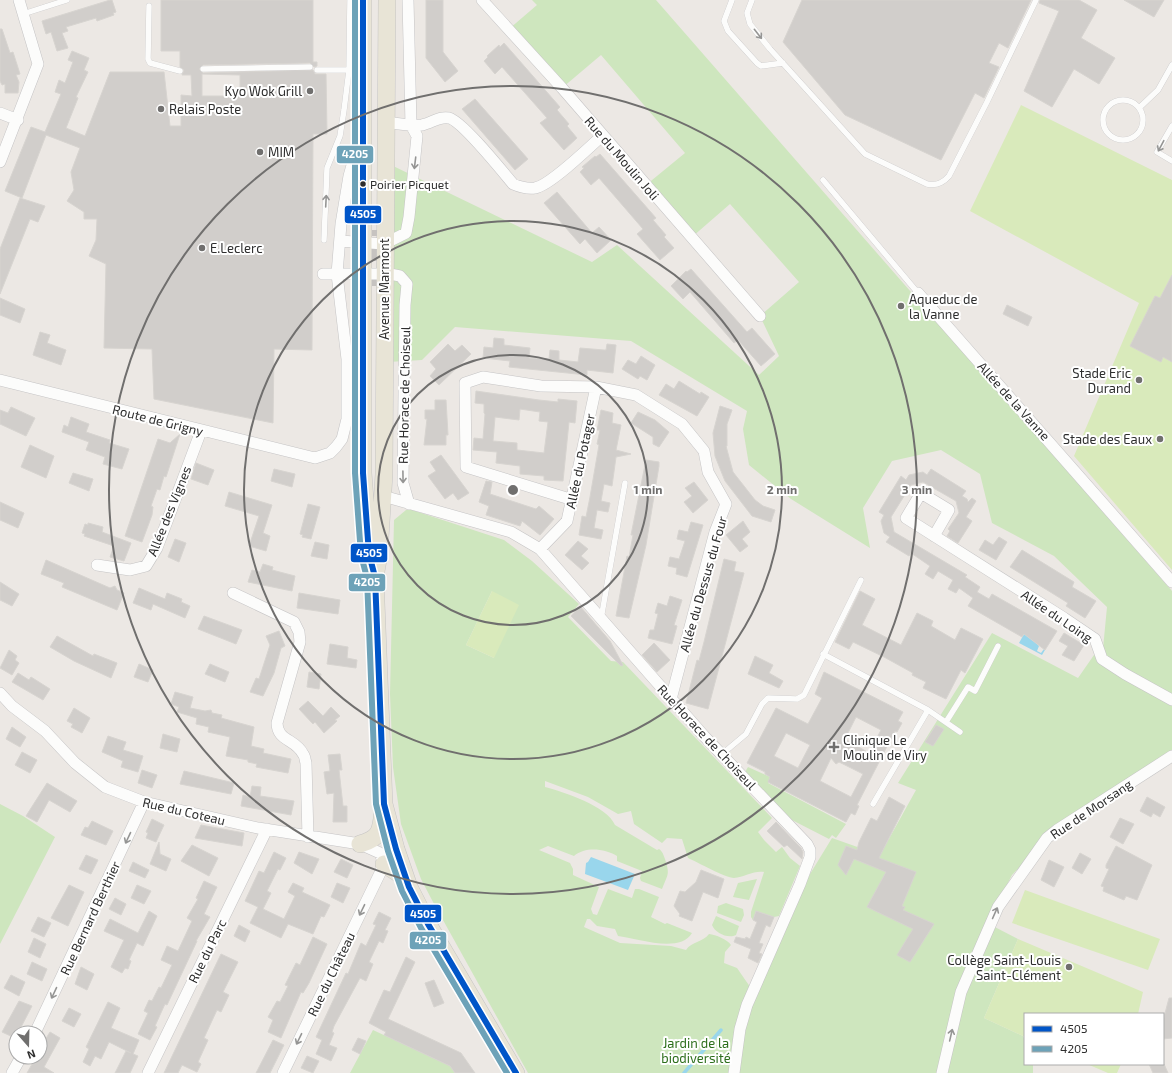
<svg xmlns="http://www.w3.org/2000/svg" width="1172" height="1073" viewBox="0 0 1172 1073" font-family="'Exo 2',sans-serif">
<rect width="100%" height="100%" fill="#ece8e4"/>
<path fill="#cee6be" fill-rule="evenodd" d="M532 0H656L1172 591V756L1047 838 1012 875 987 923 1018 939 984 1018 1023 1036 1025 1040V1064H1033V1073H528L433 902 421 879 401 824 393 767 390 694 394 520 406 510H412L504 540 532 561 579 604 568 617 611 661 623 662 772 818 758 832 764 840 776 852 782 847 790 858 800 866 779 916 774 917 756 911 753 920 751 917V912L764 872C755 870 744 877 734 878 726 878 697 862 688 858L682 839 667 838 662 843 634 824 631 811 618 814 588 797 545 781V787C564 792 607 806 615 825L657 850 659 849C663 852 663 854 665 859 670 875 668 873 662 889L641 881 640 878 642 871 617 861V856C605 849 586 846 574 856L548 846 539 850 570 863 573 869V875L599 887 591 909 593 914 597 915 608 889 632 898 635 889H639L659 897 651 917 665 924 667 923 692 933C680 954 636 938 618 936L615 929 597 926 590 919H587L584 927 620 943 671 946 686 950C691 942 703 942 709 934 716 935 727 939 731 945L725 952 724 963 737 968 755 994 810 874 832 838 880 855 916 790 898 783 992 633 1078 678 1094 655 1102 659 1107 607 1054 556 992 523 980 474 941 450 892 461 863 508 870 548 791 499 749 465 743 429 747 411 631 341 455 327 422 360 388 362 389 164 592 262 617 245 759 375 779 356 760 316 799 282 730 204 692 237 646 185 685 153 601 55 562 88 509 29 537 5ZM492 591 494 658 466 645Z
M748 767 770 777 768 783 846 824 836 838 832 835 829 839 790 819 745 772Z
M0 804 23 816 55 837 0 944Z
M757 879 749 900 733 897 738 883Z
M726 903 743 909 744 915 741 922 717 913 718 906Z
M716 916 739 926 736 935C728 939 715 933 712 925Z
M373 1030 450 1066 455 1073H350Z"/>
<path fill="#d9eabb" d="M1021 105 1172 180V570L1074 456 1139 303 970 211Z
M492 591 519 605 494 658 466 645Z
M1025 890 1160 939 1148 970 1012 923Z
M1018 939 1143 992 1138 1014H1025V1037L984 1018Z
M1087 1064H1121L1117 1073H1108Z"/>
<path fill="#99d6ec" d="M1032 620 1042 637 1037 644 1039 646 1037 651 1041 653 1044 649 1045 650 1042 655 1019 643Z
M591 857 635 874 628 890 585 874 586 863 588 862Z"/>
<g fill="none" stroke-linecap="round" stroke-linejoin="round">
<path stroke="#99d6ec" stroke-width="3.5" d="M684 1073 721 1030"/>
</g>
<path fill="#d1cecb" stroke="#d7d4d0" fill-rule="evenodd" d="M110 0H112L116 12 113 13 114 15 97 21 96 18 66 27 68 31 62 33 68 48 57 51 51 32 46 34 42 21Z
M161 0H313V62H317V66L314 67 310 63 203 65 199 69 203 73 313 70 315 74H326L327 134H313L312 350 274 349 273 423 154 399 152 349 104 348 106 264 89 256 96 240 97 219H84V212L67 201 74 190 71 172 80 148 46 135 22 198 5 191 31 127 45 132 61 94 55 92 59 80 65 83 73 62 68 60 72 51 89 58 84 70 88 72 76 97 78 98 66 128 85 136 110 72H164L170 126H181V95L192 96 191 75H182L184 70 180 67V51H161ZM202 74 240 75V96H202Z
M426 0H443V52L458 71 445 82 426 58Z
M802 0H1031L1008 48 999 43 989 63 999 67 984 98 975 93 941 160 845 115 783 42Z
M1040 0H1079L1097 10 1081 38 1115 58 1099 84 1074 69 1052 107 1024 91 1059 11 1039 3Z
M1124 0H1164L1154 17Z
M0 29H2L10 53 13 52 20 74 16 75 19 82 18 93H5V84L2 85 0 81Z
M504 43 560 107 557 110 569 124 567 126 577 138 564 150 540 123 547 118 502 67 495 74 484 61 488 57 487 56 499 45 500 47Z
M475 99 528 159 515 170 462 109Z
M600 154 656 218 653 220 666 235 664 237 674 248 660 260 637 234 643 229 599 178 591 185 580 172 584 168 582 167 595 156 596 157Z
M557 192 592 233 599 227 611 240 597 253 585 239 580 244 544 203Z
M20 198 45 206 38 222 30 219 0 294V249Z
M691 269 747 332 752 328 775 354 761 366 738 340 734 343 690 292 683 299 671 286 686 271 687 272Z
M1172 275V362L1163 357 1161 362 1130 346 1155 296 1160 298Z
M0 298 25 309 20 323 0 315Z
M1007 305 1032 317 1028 326 1003 314Z
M40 332 50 335 47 343 66 350 61 365 33 355Z
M494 338 504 339V345L530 348 529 358 549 359 550 350 559 351V360L578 362 580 348 604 350H606L607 344 616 345 613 373 587 370V375L509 367 510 361 483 358 484 347 493 348Z
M448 344 455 351 462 345 471 354 439 385 430 376 436 369 430 362Z
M641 356 655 365 647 380 640 376 638 379 622 369 628 360 636 364Z
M679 381 700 394 701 392 709 397 697 416 659 395 666 384 674 389Z
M476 391 539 400 558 402V399L577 401 575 423 569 422 563 481 544 480V476L520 474V466L496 463 497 452 473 450 474 438 483 439 485 414 484 413V404L475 403ZM520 409 540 412 539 421 548 422 544 453 517 450V443L493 441 495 417 519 420Z
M435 400H446L448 435H446V445H424L427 419H425V410H435Z
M720 406 732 410 727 424V446H726L733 472 755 500 763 506 775 510 771 522 752 516 725 481 715 456 713 433Z
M11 407 35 418 26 436 0 424V410L8 413Z
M601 410 613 413 612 423 621 425 616 450 631 454 616 457 612 486 604 484 601 501 610 503 608 512 597 510 594 528 603 530 601 539 579 535 582 516 586 517 590 497 599 445 597 444 600 430H597Z
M638 412 655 420 669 432 659 447 653 444V437L631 423Z
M71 417 89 424 86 432 110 440 109 443 129 449 122 469 103 464 105 457 86 450 89 442 62 432 64 425 68 427Z
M180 434 166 477 164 476 160 490 157 489 151 506 153 507 152 515 142 542 125 536 158 439 170 443Z
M30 445 54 456 46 478 21 467Z
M441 455 469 493 458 500 453 493 445 499 428 476 436 471 430 462Z
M646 460 659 462V466L646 545 629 618 616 616 627 556 629 557 633 535H631Z
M196 463 214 470 208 485 191 479Z
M274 469 295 474 292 487 271 481Z
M931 469 966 491 962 496 967 499 968 502 972 498 976 501 966 517 972 521 958 543 947 536 950 531 948 529 959 513 956 501 923 482 911 485 891 517 894 532 967 575 965 577 980 587 977 592 989 599 992 594 1057 631 1045 650 1024 634 1022 637 968 606 973 598 959 588 956 593 948 589 953 580 938 571 933 579 925 574 930 566 911 553 909 556 886 542 890 537 884 533 881 521 884 515 879 512 901 476 906 480 909 475 923 472 927 475Z
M73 473 93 479 89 491 69 483Z
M486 481 492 482 490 494 536 509 539 506 554 519 540 535 522 521 520 526 486 515 489 506 479 502Z
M694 482 708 500 693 513 684 502 692 496 685 488Z
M229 492 272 505 263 533 270 536 266 551 249 546 259 516 225 506Z
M0 502 24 513 18 528 0 520Z
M308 504 320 507 311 539 302 537 303 535 300 534Z
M743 521 750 532 742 539 748 546 740 552 726 535Z
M691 522 703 525 687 577 676 574 677 568 668 566 670 557 679 559 685 541 677 539 679 530 688 532Z
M88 523 103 527 102 532 131 543 124 561 110 557 114 546 84 536 85 534 82 533 85 524 88 525Z
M999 537 1007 542 996 560 979 550 985 540 993 545Z
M175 539 186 543 179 562 168 557Z
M578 541 588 549 581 556 589 563 582 570 565 555Z
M315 542 329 545 327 559 311 556Z
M1022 550 1074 582 1072 587 1096 601 1085 618 1066 606 1068 603 1010 567Z
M724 559 736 562 734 571 744 573 708 709 686 703 697 660 699 661 704 642Z
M46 560 110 588 115 586 117 590 124 593 117 610 62 587 64 583 41 574Z
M263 564 273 567 272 570 295 576 292 591 248 582 252 570 260 572Z
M0 582 19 594 12 606 0 600Z
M139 588 165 599 167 593 182 599 181 602 190 606 185 618 153 604 151 610 133 603Z
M860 591 875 599 862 625 901 645 917 613 933 621 931 626 955 640 961 628 983 639 965 673 961 670 946 699 923 688 926 682 912 675 913 673 884 657 853 642 849 649 835 642Z
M299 593 340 600 338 614 297 608Z
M670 596 682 600 674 625 677 626 672 644 648 638 650 630H654L658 614 655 613 658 603 667 606Z
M580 606 610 641 623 665 621 666 571 616Z
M204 616 242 630 236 644 198 629Z
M279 631 285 646 281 648 274 673 263 696 250 692 256 678 259 679 270 645 266 636Z
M1064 633 1084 645 1074 661 1062 655 1068 646 1059 641Z
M57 636 93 656 94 654 117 663 111 678 74 661 50 647Z
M654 643 670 660 657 672 642 655Z
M330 644 348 647 347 658 357 660 356 668 327 664Z
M9 650 17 656 15 660 19 663 12 675 0 668Z
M755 656 773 665 769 673 783 681 779 688 748 674Z
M139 664 153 670 148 682 134 677Z
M210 664 229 672 225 682 205 674Z
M309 672 321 674 319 689 307 687Z
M824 672 903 712 898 721 902 723 897 732 895 731 857 805 859 806 855 815 851 813 846 822 768 782 770 777 765 774V772L747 763 776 708 808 724 822 698 815 694ZM856 717 881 730 869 753 845 739ZM786 733 810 745 798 768 774 756ZM831 758 836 764 839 762 863 774 851 797 820 781Z
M18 673 29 680 31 677 50 689 43 700 12 682Z
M175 692 193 697 190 708 205 711 211 710 212 713 222 715 221 718 254 727 251 746 264 749 263 753 291 759 288 773 256 767 257 764 248 762V760L226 756 230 737 208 732 209 727 196 724 197 718 177 712 179 707 171 704Z
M308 701 323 716 331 707 340 716 335 720 337 721 324 733 315 722 313 724 299 709Z
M74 708 90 718 82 733 71 727 73 724 67 721Z
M936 725 944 729 933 746 925 742Z
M12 727 26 737 20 747 6 739Z
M163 734 180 739 177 752 160 748Z
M108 736 126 742 123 750 143 756 138 772 121 767 123 761 102 752Z
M22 752 37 760 30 773 15 765Z
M340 754 342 770H339L343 806H347V822H333L334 793 327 794 324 772 330 771 328 755Z
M142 770 157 775 152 788 138 783Z
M184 771 234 783 231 794 180 784Z
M47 783 77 801 70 812 49 800 37 822 26 816Z
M252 786 261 787 260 796 294 801 291 815 241 806 243 795 250 797Z
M889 797 905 806 879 858 916 872 902 906 905 907 903 910 934 924 910 962 897 955 913 929 867 907 886 872 854 859 846 875 838 865 846 846 857 850 859 842 871 818 877 821Z
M1147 797 1165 807 1160 817 1153 813 1151 817 1140 811Z
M1120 818 1134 824 1123 844 1110 837Z
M152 819 164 825 156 842 146 838 148 833 146 832Z
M92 821 113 831 106 845 81 835 85 827 88 828Z
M776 822 801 848 803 852 802 859 787 845 784 847 767 831Z
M201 825 244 833 242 846 195 838Z
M159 842 160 854 171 859 166 871 150 864Z
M192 845 218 858 209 876 181 861Z
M1116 846 1152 865 1137 900 1126 896 1124 900 1103 891 1104 887 1101 886 1109 869 1106 868V865Z
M274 852 286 858 280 870 278 869 267 891 271 893 263 909 284 919 295 896 288 892 293 883 304 888 302 892 330 905 324 917 321 916 313 934 288 924 281 938 250 923 258 907 245 901 259 871 264 873Z
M299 852 319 859 312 874 294 863Z
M1080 853 1091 859 1082 874 1072 868Z
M86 855 98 860 91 874 79 869Z
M341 859 353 865 347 878 334 872Z
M1049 860 1064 867 1054 887 1041 880Z
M133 862 149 870 145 878 129 871Z
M701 870 724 879 718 898 703 892 692 921 679 916 680 914 674 906 680 891 685 892 696 882Z
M204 881 217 887 204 914 210 917 196 941H197L167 1005 165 1004 155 1026 157 1027 150 1040 138 1034 148 1013 144 1011 149 1000 152 1001 159 987 161 988 172 965 161 960 167 946 178 951 192 921 187 918 198 899 196 898Z
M337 883 350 888 343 903 331 897Z
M69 885 84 892 68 926 51 918Z
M137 885 151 891 144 904 131 898Z
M115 898 126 904 121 915 109 909Z
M149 911 157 916 143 946 137 943 129 960 131 961 128 969 125 968 122 973 111 967 124 940 104 931 110 919 138 933Z
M756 911 774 917 770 927 766 925 759 943 763 944 759 953 762 954 758 963 748 958 751 949 734 942 736 937 745 939 746 937 750 939 757 922 753 920Z
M379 912 391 918 385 930 388 931 383 943 379 941 369 962 373 964 366 981 360 978 334 1026 332 1032 334 1033 329 1045 337 1048 331 1061 316 1054 322 1040 316 1037 346 973 348 974 361 943 366 946 376 925 373 924Z
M38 917 51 923 44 937 31 931Z
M239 925 250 931 245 942 234 936Z
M313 937 327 944 309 983 303 993 301 992 281 1038 268 1032 273 1020 268 1017 277 1001 280 1002 288 986 285 985 296 963 300 965Z
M34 938 46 944 40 958 28 952Z
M221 954 238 962 223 992 229 995 221 1012 217 1010 204 1038 208 1040 198 1062 201 1064 197 1072 182 1065 178 1073H164Z
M406 957 415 962 388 1019 461 1053 475 1073H455L450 1066 384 1035 386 1032 369 1023 384 990 390 992Z
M32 962 47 969 42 981 27 974Z
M81 967 94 974 87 990 75 984Z
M11 975 25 982 19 996 4 988Z
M434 980 444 1003 434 1007 425 983Z
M1169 998H1172V1038L1163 1039V1021Z
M19 1001 32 1006 18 1033H16L15 1038 2 1032Z
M108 1002 120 1008 111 1028 139 1040 133 1054 138 1056 130 1073H115L126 1051 131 1053 109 1042 101 1059 95 1056 90 1066 83 1062 89 1049 86 1047Z
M69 1008 81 1014 74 1027 62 1021Z
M50 1032 60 1038 44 1067 54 1073H27L36 1057H40V1048Z
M358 1038 366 1041 360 1054 352 1050Z
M273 1040 284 1045 270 1073H256Z
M307 1056 319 1061 313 1073 301 1068Z
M1149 1064H1164L1168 1073H1153Z"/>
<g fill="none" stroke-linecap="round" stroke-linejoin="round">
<path stroke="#c6c3c0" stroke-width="17" stroke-dasharray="17 8" stroke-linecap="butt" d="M376 286V230"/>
<defs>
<path id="lane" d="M732 0 724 21 728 31 757 63 761 66 783 63
M752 0 747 13 750 24 770 49 865 154 927 184C937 186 943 183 949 176L987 102 1036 0
M149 6 148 59 150 63 180 71
M23 14 67 0
M203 69 310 67
M317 70H349
M1103 120a20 20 0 1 1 40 0a20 20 0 1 1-40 0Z
M1139 108 1158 90 1172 65
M1172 126 1157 152 1172 161
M823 180 918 293
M324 240 327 168 340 136 344 110 349 70 350 0
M601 619 625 483
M823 654 928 710 873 804
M928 710 960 732
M946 722 968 687 975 691 998 646
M721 755 746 734 762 704 768 698 797 699 804 695 861 580"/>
<path id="street" d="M482 0 562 88 760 316
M0 113 18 120
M386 122C398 124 410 126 422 125 432 123 439 116 449 118 462 121 502 171 513 184 520 187 527 189 535 188 551 185 588 148 602 136
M0 162 38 64 19 0
M340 241 384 244 406 233 409 217 417 136 411 125 408 0
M323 274H390L400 276 407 284 405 305 403 483 409 504
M918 293 1172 582
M0 380 315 458 330 453 336 447 342 439 347 419V359L337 274 341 224 349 176 358 144
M383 496 511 532 540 549 704 736 807 844 810 850V857L800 884 747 1005 740 1029 734 1073
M573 500 466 467 465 383 483 377 541 386 596 387 636 395 682 424 704 451 708 472 726 504 715 532 671 699
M934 536 949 510 921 493 906 518 1064 618 1095 639 1102 659 1125 674 1172 700
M540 549 567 521 596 387
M97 565 130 570 146 566 157 548 201 431
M233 593 294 622 299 632 300 642 277 723C277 741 296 739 303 754 305 756 305 760 306 763L308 837
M0 693 12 706 45 731 75 763 105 787 144 802 258 828 360 844 380 853 384 864 382 869 283 1073
M35 1033 144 802
M12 1073 21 1057
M148 1073 267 829
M942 1073 961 992 998 907 1047 838 1057 830 1172 756"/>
<path id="primary" d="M363 0V473L369 554 373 567
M387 0 384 474 379 554 375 577 384 804 396 849 409 887 428 924 516 1073
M360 844C381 838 381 830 383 810
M384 864 401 875 406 882"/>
</defs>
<use href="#lane" stroke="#c5c4c5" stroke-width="6"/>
<use href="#street" stroke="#c5c4c5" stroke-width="12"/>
<use href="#primary" stroke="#c6c5c4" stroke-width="18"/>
<use href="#lane" stroke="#fcfcfb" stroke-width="5.5"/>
<use href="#street" stroke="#fcfcfb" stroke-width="11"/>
<use href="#primary" stroke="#e8e4d6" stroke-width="17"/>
<defs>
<path id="bus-1" d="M363 0V473L369 554 375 577 384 804 396 849 409 887 428 924 516 1073"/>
<path id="bus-2" d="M355 0V473L361 555 367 578 376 804 388 851 402 891 421 928 507 1073"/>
</defs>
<use href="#bus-1" stroke="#fff" stroke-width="9"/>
<use href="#bus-2" stroke="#fff" stroke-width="9"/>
<use href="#bus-1" stroke="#0055c8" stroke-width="6"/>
<use href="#bus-2" stroke="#6da2b8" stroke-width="6"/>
</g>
<defs><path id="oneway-shaft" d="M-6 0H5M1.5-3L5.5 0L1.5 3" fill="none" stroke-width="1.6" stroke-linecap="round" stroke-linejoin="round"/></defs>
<g stroke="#959594">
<use href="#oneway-shaft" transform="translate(758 34) rotate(52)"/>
<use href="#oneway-shaft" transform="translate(1161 146) rotate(118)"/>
<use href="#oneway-shaft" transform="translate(415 163) rotate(97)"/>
<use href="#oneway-shaft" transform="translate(326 201) rotate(-87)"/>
<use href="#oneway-shaft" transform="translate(403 477) rotate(89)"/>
<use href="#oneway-shaft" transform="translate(128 838) rotate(115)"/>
<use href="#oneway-shaft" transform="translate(362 910) rotate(116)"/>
<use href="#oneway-shaft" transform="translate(995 913) rotate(-66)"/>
<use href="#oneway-shaft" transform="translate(54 993) rotate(115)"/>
<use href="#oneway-shaft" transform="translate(951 1035) rotate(-77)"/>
<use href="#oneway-shaft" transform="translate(299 1039) rotate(116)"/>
</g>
<g fill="none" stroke="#706f6e" stroke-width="2">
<circle cx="513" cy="490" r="135"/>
<circle cx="513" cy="490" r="269"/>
<circle cx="513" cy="490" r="404"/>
</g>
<g fill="#706f6e" stroke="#fff" stroke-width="1.5">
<circle cx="310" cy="91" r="4"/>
<circle cx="161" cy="109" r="4"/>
<circle cx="260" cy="152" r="4"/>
<circle cx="202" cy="248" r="4"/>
<circle cx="901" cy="306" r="4"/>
<circle cx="1139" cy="380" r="4"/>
<circle cx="1160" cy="439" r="4"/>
<path d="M832 741h4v4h4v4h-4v4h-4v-4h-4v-4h4z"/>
<circle cx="1069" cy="967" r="4"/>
</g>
<circle fill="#2e2e2e" stroke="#fff" stroke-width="1.5" cx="363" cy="184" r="3.5"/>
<g text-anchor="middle" stroke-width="4" stroke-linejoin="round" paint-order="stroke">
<g font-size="12" fill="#2e2e2e" stroke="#fff" text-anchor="start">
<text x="370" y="189">Poirier Picquet</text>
</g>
<g font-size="13" fill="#2e2e2e" stroke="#fff" text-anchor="start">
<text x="302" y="96" text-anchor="end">Kyo Wok Grill</text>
<text x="169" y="114">Relais Poste</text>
<text x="268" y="157">MIM</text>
<text x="210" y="253">E.Leclerc</text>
<text x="909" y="304">Aqueduc de<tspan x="909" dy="15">la Vanne</tspan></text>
<text x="1131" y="378" text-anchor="end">Stade Eric<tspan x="1131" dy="15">Durand</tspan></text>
<text x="1152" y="444" text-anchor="end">Stade des Eaux</text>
<text x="843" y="745">Clinique Le<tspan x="843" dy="15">Moulin de Viry</tspan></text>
<text x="1061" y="965" text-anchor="end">Collège Saint-Louis<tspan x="1061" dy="15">Saint-Clément</tspan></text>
</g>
<g font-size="13" fill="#2e2e2e" stroke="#fff">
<text transform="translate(622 158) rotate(49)" y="5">Rue du Moulin Joli</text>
<text transform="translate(384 289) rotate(-90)" y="5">Avenue Marmont</text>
<text transform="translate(404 395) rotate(-89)" y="5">Rue Horace de Choiseul</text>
<text transform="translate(1014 401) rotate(48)" y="5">Allée de la Vanne</text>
<text transform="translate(158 420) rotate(14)" y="5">Route de Grigny</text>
<text transform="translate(580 461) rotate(-78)" y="5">Allée du Potager</text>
<text transform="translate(169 511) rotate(-68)" y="5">Allée des Vignes</text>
<text transform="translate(703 584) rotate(-74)" y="5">Allée du Dessus du Four</text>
<text transform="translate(1057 616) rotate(34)" y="5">Allée du Loing</text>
<text transform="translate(707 737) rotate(47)" y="5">Rue Horace de Choiseul</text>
<text transform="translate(1091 809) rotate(-34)" y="5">Rue de Morsang</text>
<text transform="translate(184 811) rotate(13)" y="5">Rue du Coteau</text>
<text transform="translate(90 918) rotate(-65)" y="5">Rue Bernard Berthier</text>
<text transform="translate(207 951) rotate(-64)" y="5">Rue du Parc</text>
<text transform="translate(331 974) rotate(-64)" y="5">Rue du Château</text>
</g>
<g font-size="13" fill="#2c6e1b" stroke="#fff">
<text x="696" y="1048">Jardin de la<tspan x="696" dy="15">biodiversité</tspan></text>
</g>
</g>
<circle cx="513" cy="490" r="6" fill="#706f6e" stroke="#fff" stroke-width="2"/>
<g font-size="12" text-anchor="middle" font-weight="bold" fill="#706f6e" stroke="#fff" stroke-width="4" stroke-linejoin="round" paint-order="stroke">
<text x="648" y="494">1 min</text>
<text x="782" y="494">2 min</text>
<text x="917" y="494">3 min</text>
</g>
<g stroke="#fff" stroke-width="1.5">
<rect x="336" y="145" width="38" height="19" rx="4" fill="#6da2b8"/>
<rect x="344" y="205" width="38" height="19" rx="4" fill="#0055c8"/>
<rect x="350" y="543" width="38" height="20" rx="4" fill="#0055c8"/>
<rect x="348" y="573" width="38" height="19" rx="4" fill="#6da2b8"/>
<rect x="404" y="904" width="38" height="19" rx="4" fill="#0055c8"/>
<rect x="409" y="931" width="38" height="19" rx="4" fill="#6da2b8"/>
</g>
<g font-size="11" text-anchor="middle" font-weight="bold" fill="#fff">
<text x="355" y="158">4205</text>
<text x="363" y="218">4505</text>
<text x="369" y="557">4505</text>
<text x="367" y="586">4205</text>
<text x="423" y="918">4505</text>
<text x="428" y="944">4205</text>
</g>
<rect x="1024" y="1013" width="140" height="52" fill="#ffffff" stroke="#ababab"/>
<rect x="1032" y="1026" width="20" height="6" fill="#0055c8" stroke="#ababab"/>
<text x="1060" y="1033" font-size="12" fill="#2e2e2e">4505</text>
<rect x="1032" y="1046" width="20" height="6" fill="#6da2b8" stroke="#ababab"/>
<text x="1060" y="1053" font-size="12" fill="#2e2e2e">4205</text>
<g transform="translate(28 1045) rotate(160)"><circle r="19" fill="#ffffff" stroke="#ababab"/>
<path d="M0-3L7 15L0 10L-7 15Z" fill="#706f6e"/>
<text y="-6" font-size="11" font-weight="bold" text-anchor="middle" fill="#2e2e2e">N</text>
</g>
</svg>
